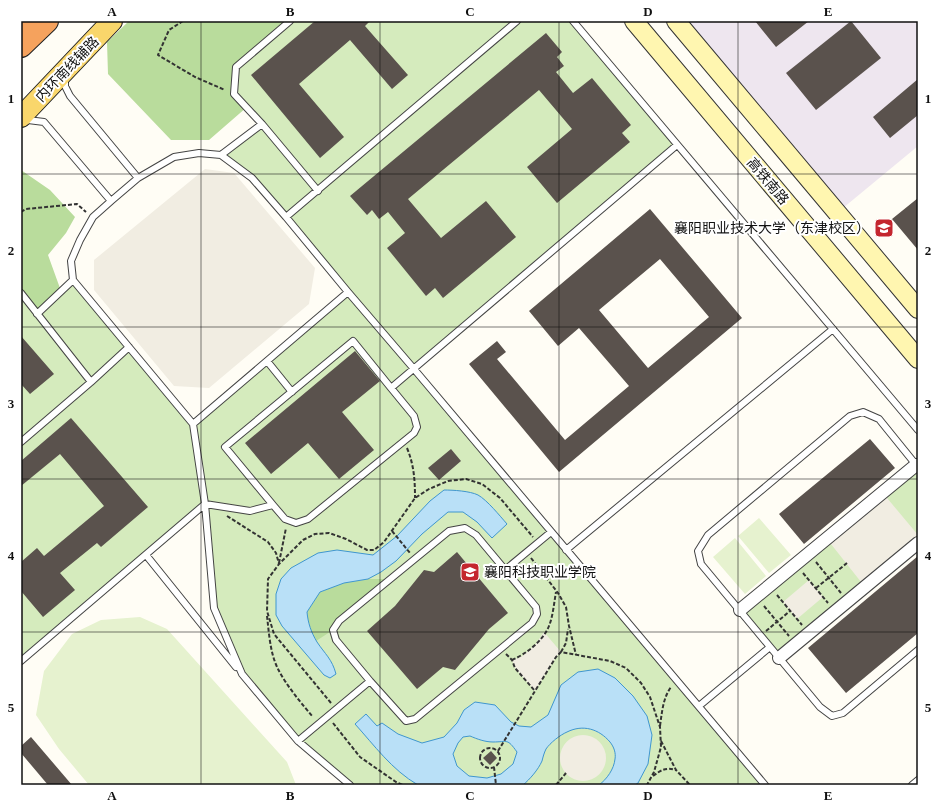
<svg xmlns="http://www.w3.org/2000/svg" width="939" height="806" viewBox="0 0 939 806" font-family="'Times New Roman','Noto Sans SC',serif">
<rect width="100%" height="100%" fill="#fffdf5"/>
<path fill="#eee6ef" d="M676 21H918V146L837 213Z"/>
<path fill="#d5ebbd" d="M290 21H573L677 145 415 369 765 785H350L298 741 242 674 214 608 205 504 21 661V293L37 314 73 280 192 424 348 292 252 178 221 155 262 124 234 94 236 67Z
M918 467V543L779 658 740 610Z"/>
<path fill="#b9dc9c" d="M129 21H290L236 67 234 94 247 107 209 140H171L108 74 107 42Z
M21 170 50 190 75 217 66 233 48 255 61 291 37 314 21 293Z
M368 579H390L333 630 316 641 309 626 307 612 320 592 344 583Z"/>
<path fill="#e6f2cf" d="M759 518 791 555 769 573 738 536Z
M735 538 766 576 745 594 713 557Z
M140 617 167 629 287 762 296 785H89L59 749 36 715 44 671 72 634 101 620Z"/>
<path fill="#f1ede2" d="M205 169 234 173 315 268 309 304 209 388 174 386 94 290V260Z
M882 492 918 535V543L865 587 827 539Z
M809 580 823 597 797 619 783 602Z
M544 632 561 652 556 657 535 691 515 668 512 660 521 657 535 645Z
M560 758a23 23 0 1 1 46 0a23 23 0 1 1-46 0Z"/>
<path fill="#b9e0f7" stroke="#3f96cf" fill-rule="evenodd" d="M444 490C453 490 470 491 478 495 487 500 500 516 507 524L492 538 477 522 463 512H448L422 534 396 561 381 572 368 579 344 583 320 592 307 612C308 623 311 632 317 642 325 654 332 659 336 674L330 678 324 675 282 626 276 615V594L281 579 291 568 318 553 337 550 373 555 397 536 430 501Z
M598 669 615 678 633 696 647 716 652 735 648 764 638 783 635 785H599C607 779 614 769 615 759 616 753 614 747 610 742 599 729 583 724 567 732 560 735 550 743 546 749 544 753 543 757 542 761 538 770 530 779 523 785H418C392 770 374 745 355 724L366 714 377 726 382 723 398 734 422 743 444 737 457 723 464 710 475 702 495 705 511 722 519 726 531 727 548 715 561 685 578 672ZM470 736C477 739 485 742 493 742 508 742 507 738 517 752L513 764 501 774 487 778 469 776 457 766 453 754 458 743 463 737Z"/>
<path fill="#5a524d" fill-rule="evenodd" d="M315 21H370L365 26 408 75 392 89 350 40 299 84 344 137 320 158 251 75Z
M755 21H809L776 47Z
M851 21 881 58 816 110 786 73Z
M546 33 562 52 557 57 564 66 556 72 573 93 592 78 631 125 622 133 630 142 557 203 527 167 572 129 539 90 408 199 441 238 486 201 516 237 443 298 435 288 426 296 387 248 405 233 388 212 379 219 372 210 367 215 350 196Z
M918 79V115L890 138 873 117Z
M918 198V250L892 219Z
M650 209 742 318 559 472 469 364 497 341 506 352 497 359 565 440 629 386 579 328 558 346 529 311ZM660 259 709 317 648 368 599 310Z
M21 336 54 374 30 394 21 384Z
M355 351 380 381 342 412 374 450 339 479 308 443 271 474 245 443Z
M71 418 148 507 101 547 97 543 60 573 75 590 43 617 21 591V562L37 548 44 556 104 506 60 454 21 486V461Z
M870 439 895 468 804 544 779 514Z
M451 449 461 461 439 480 428 468Z
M457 552 508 613 489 629 455 670 443 667 417 689 367 631 395 606 424 570 434 572Z
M918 556V633L846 693 808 648Z
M31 737 72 785H48L21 753V746Z
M491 751 497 758 490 765 483 758Z"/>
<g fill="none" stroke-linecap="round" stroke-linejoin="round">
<defs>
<path id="lane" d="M290 21 236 67 234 94 262 124 318 191
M573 21 918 430
M65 78V86L70 96 138 178 174 157 199 153 221 155 252 178 286 217 348 292 414 369 765 785
M24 121 28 120 44 122 111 201 93 217 80 240 71 261 73 280 193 424 205 504 214 608 242 674 298 741 350 785
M221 155 262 124
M111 201 138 178
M286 217 517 21
M21 293 91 382 129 347
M37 314 73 280
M267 361 292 392
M193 424 348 292
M21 442 91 382
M917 466 879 419 863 412 850 416 708 535 698 551 701 564 820 707 832 716 843 713 918 650
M273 505 225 447 353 341 391 388
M566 550 833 329
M146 555 236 667
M505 570 551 532
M21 661 205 504 250 511 273 505 285 519 296 523 308 519 414 433 417 427 414 416 391 388 677 145
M699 706 770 647
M298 741 370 681 336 640 333 630 339 621 449 531 465 528 476 535 536 607 537 614 532 623 415 719 406 721 370 681
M912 785 918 780"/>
<path id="street" d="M740 610 916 465
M779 658 918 543"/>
<path id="secondary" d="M634 21 918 359
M676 21 918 309"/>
<path id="primary" d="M21 117 112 21"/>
<path id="highway" d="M21 24 24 21
M21 46 47 21"/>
</defs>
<use href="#lane" stroke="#444" stroke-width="8"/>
<use href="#street" stroke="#444" stroke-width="14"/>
<use href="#secondary" stroke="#333" stroke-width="20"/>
<use href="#primary" stroke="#222" stroke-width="22"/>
<use href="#highway" stroke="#222" stroke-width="24"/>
<path stroke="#333" stroke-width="2" stroke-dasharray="4 2" stroke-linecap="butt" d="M183 21 169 30 158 55 195 77 225 90
M21 212 26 209 77 204 86 212
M407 448C414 465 415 480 415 498
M227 516 268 542 276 553 279 564
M392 531 410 553
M531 558 558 593 566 607 569 626 576 655
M816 562 841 593
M279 563 286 528
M803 573 828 603
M816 588 847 563
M777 595 802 625
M764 606 789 636
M267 616C269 633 270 653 278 669 286 685 301 703 313 717
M766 631 790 611
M561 652 566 643 568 629
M506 654 512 660 515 668 535 691
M512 660C526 654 543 641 549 626 553 616 554 603 556 592
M331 703 274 634 267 611 268 579 279 564 303 540 315 534 329 533 346 539 367 550H374L384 542 415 498 429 489 448 481 466 479 482 484 500 498 533 537
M333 723 360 757 396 782 403 785
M660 726C662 712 663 698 671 687
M661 741 676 770 690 785
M480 758a10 10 0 1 1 20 0a10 10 0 1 1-20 0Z
M498 751 556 657 561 652 610 661 626 668 641 683 650 697 660 727 661 747 654 772 647 785
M494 767 496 785
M653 776C661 770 666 767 676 770
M556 785 566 773"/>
<use href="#lane" stroke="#fff" stroke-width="6"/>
<use href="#street" stroke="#fff" stroke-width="12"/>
<use href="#secondary" stroke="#fff6b0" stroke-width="18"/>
<use href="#primary" stroke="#f9d66b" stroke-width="20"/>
<use href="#highway" stroke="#f5a25d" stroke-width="22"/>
</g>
<path fill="none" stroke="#111" stroke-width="1" stroke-opacity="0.55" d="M201 21V785M380 21V785M559 21V785M738 21V785M21 174H918M21 327H918M21 479H918M21 632H918"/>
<defs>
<symbol id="university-square" viewBox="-11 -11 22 22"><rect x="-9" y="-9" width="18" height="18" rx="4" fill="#c4262e" stroke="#fff"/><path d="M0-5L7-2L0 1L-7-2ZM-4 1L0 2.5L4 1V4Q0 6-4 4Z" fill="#fff"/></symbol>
</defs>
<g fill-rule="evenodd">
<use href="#university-square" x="873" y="217" width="22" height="22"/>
<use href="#university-square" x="459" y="561" width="22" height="22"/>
</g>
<g text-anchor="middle" stroke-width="4" stroke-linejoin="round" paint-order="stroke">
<g font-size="14" fill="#111" stroke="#fff">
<text transform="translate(67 69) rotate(-46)" y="5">内环南线辅路</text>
<text transform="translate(768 181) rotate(50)" y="5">高铁南路</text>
</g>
<g font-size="14" fill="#111" stroke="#fff" text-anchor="end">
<text x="870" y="233">襄阳职业技术大学（东津校区）</text>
<text x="484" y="577" text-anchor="start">襄阳科技职业学院</text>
</g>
</g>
<rect width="939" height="806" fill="none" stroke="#ffffff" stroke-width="44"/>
<rect x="22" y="22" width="895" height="762" fill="none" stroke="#111" stroke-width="1.5"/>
<g font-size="13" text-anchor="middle" font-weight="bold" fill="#111">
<text x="112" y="16">A</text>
<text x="290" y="16">B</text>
<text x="470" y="16">C</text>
<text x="648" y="16">D</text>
<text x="828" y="16">E</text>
<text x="11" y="103">1</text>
<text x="928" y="103">1</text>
<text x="11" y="255">2</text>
<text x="928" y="255">2</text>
<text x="11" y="408">3</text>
<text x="928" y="408">3</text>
<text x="11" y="560">4</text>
<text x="928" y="560">4</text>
<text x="11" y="712">5</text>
<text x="928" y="712">5</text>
<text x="112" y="800">A</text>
<text x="290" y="800">B</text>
<text x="470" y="800">C</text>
<text x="648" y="800">D</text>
<text x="828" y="800">E</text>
</g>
</svg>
